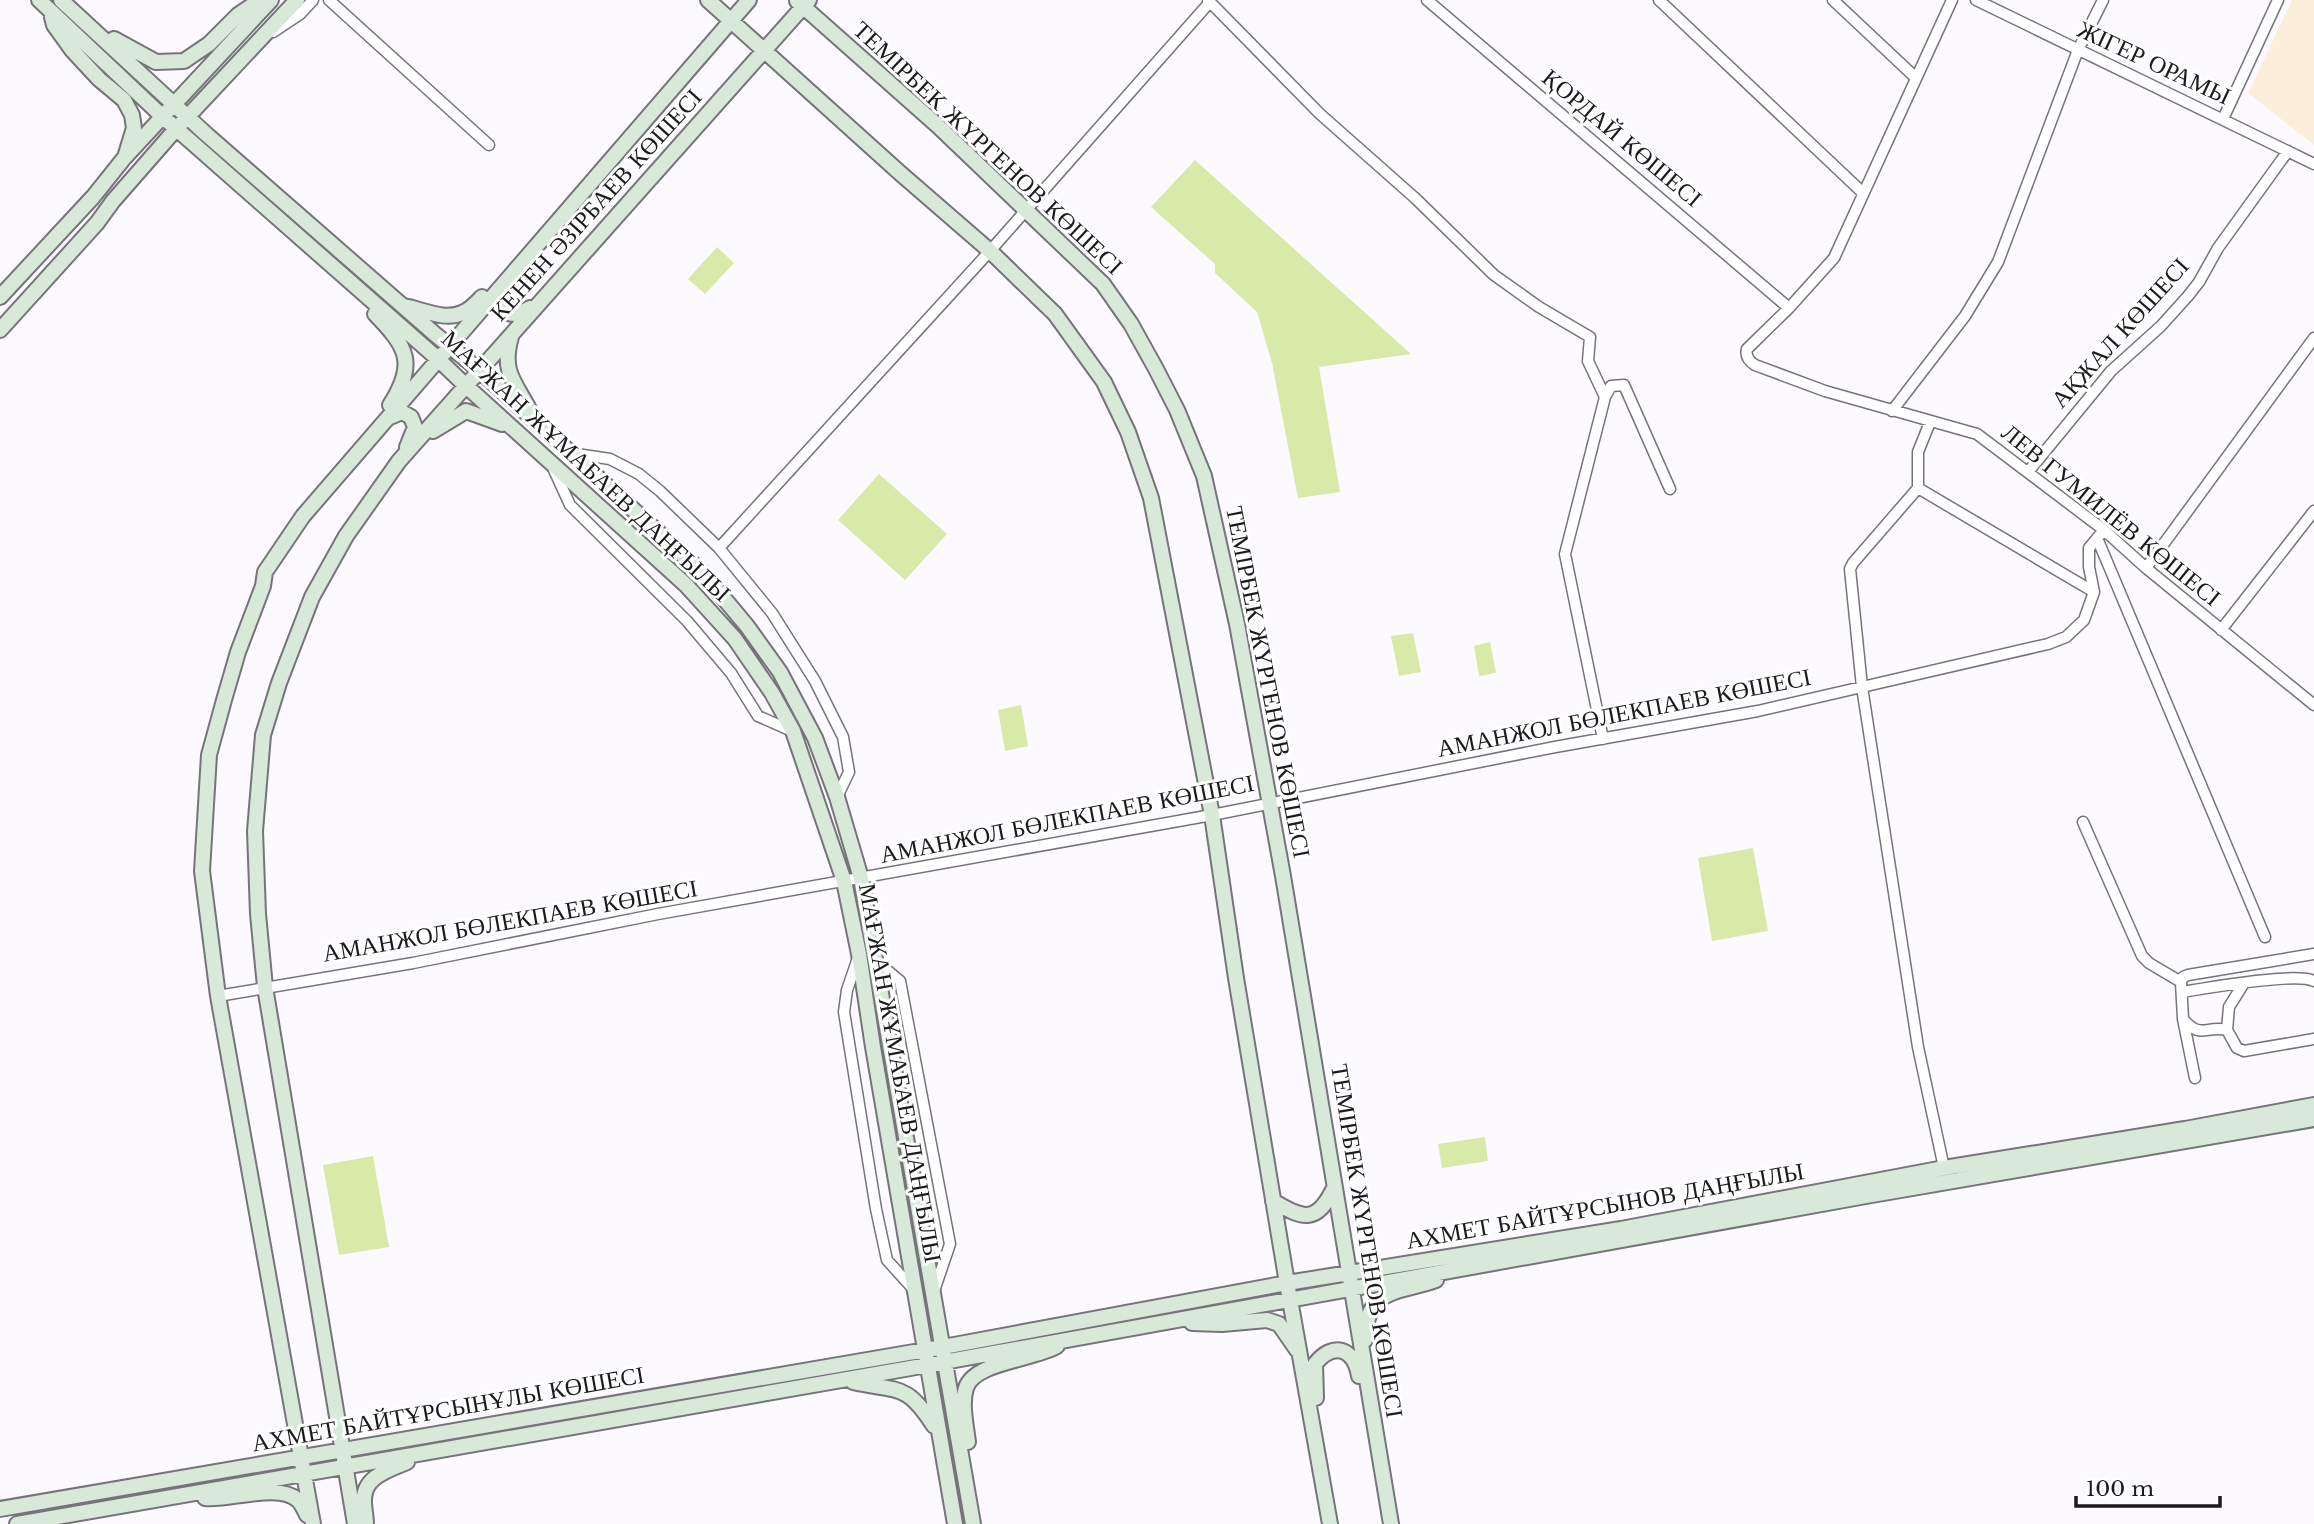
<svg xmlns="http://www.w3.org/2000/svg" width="2314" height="1524" viewBox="0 0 2314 1524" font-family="'Libre Baskerville',serif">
<rect width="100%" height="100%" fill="#fcfaff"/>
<path fill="#fbefdb" d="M2292 0H2314V145L2248 93Z"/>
<path fill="#d8e9a8" d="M1195 160 1411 354 1319 367 1340 492 1298 498 1272 363 1257 312 1215 273V264L1151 207Z
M717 247 734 263 705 294 688 279Z
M879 474 947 534 905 580 838 520Z
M1413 633 1421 672 1399 676 1391 636Z
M1490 642 1496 673 1479 676 1474 646Z
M1021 705 1028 746 1005 751 998 710Z
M1753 848 1768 931 1712 941 1698 858Z
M1485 1137 1488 1161 1442 1168 1438 1144Z
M373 1156 389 1247 339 1255 323 1165Z"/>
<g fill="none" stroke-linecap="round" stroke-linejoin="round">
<defs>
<path id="street" d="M329 0 489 145
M1208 0 1320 114 1415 198 1494 275 1539 307 1590 337 1588 361 1605 397
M1427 0 1789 308
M1659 0 1863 193
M1833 0 1916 78
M1952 0 1834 258 1789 308 1747 349C1745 356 1749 361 1755 365L1825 391 1977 434 2104 530 2146 568 2314 705
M1976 0 2314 164
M273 32 300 14 313 0
M2223 119 2278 0
M1892 411 1965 316 1998 262 2078 50 2103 0
M1930 422 1918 452V488L1853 563 1850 569 1862 687 2048 644 2066 637 2084 620 2094 592 2089 567V548L2104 530
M570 453 610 459 639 474 660 491 719 548 772 613 815 681 843 737 849 772 837 797
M554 470 570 505 687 621 731 673 758 716 792 731
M2028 472 2111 371 2161 326 2188 296 2199 282 2218 248 2288 151
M1918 488 2094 592
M2097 538 2265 937
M719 548 990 251 1210 2
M2146 568 2314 338
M2221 630 2314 511
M1603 739 1565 554 1605 397 1611 386 1624 385 1670 489
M2083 822 2142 956 2149 963 2181 982
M858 958 847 990 844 1012 876 1209 887 1260 915 1291
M875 960 900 981 950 1244 934 1291
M2182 992C2207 988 2295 972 2314 981
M218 996 413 963 658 914 1212 815 1555 747 1758 711 1862 687 1918 1047 1944 1168
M2183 1019C2201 1040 2206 1025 2227 1030L2237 1048 2244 1051 2314 1039
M2227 1030 2229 1007 2244 983
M2195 1078 2183 1019 2181 982 2183 977 2188 975 2314 954"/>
<path id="secondary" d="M39 0 163 117 438 359 465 385 686 585 735 639 772 693 793 731 844 881 859 954 873 1047 955 1524
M61 0 206 134 436 335 479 370 701 571 747 626 780 672 815 738 837 797 861 878 973 1524
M708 0 900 173 990 251 1055 314 1104 382 1128 432 1151 498 1212 815 1236 978 1287 1283 1330 1524
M797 1 938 126 1103 284 1131 324 1156 369 1177 410 1204 476 1237 624 1283 876 1391 1524
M52 17 54 25 72 50 99 79 124 100 132 115 134 128 126 154
M114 39 156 62 184 61 209 44 238 15 260 0
M504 288 498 298C502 317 515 317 530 308
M0 297 93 197 125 157 271 0
M403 306C422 309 445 322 464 312 471 309 477 302 482 297
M375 314C407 347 417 363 390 405
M0 330 97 223 113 201 176 129 297 0
M511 337C501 372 515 382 530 411
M390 417 402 412 411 417 415 427 407 447
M433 431 466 411 502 424
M1273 1201C1304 1220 1317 1223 1334 1188
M1192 1323 1222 1324 1267 1320 1279 1324 1297 1350
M1365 1340C1366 1287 1397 1294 1436 1280
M853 1382C898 1392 906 1382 934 1426
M1316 1398 1315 1364C1333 1341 1354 1348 1359 1376
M968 1442C966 1425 961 1404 966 1388 974 1362 1033 1360 1057 1346
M205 1498C230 1501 278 1482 298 1500 302 1504 305 1511 307 1515
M0 1509 943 1347 1287 1283 1621 1229 1944 1168 2185 1129 2314 1105
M17 1524 905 1369 1866 1196 2314 1119
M313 1524 218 996 202 871 209 755 224 700 238 652 263 586 265 572 303 516 749 0
M355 1524 265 987 258 914 255 831 263 735 279 683 312 597 346 536 399 461 809 0
M366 1524C366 1516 364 1509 364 1501 363 1477 388 1470 407 1462"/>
</defs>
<use href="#street" stroke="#76747a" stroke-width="13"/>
<use href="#secondary" stroke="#76747a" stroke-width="18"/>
<use href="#street" stroke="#fff" stroke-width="10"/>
<use href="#secondary" stroke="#d8e9da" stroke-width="14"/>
</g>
<g text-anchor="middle" stroke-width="6" stroke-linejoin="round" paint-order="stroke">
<g font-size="24" fill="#1b1a1c" stroke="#fff">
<text transform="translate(2154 63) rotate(25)" y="8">ЖІГЕР ОРАМЫ</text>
<text transform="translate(1622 138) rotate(40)" y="8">ҚОРДАЙ КӨШЕСІ</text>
<text transform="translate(988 148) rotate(43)" y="8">ТЕМІРБЕК ЖҮРГЕНОВ КӨШЕСІ</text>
<text transform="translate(596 205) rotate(-48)" y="8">КЕНЕН ӘЗІРБАЕВ КӨШЕСІ</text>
<text transform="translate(2120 333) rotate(-48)" y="8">АҚЖАЛ КӨШЕСІ</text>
<text transform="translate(586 466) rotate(43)" y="8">МАҒЖАН ЖҰМАБАЕВ ДАҢҒЫЛЫ</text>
<text transform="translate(2111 515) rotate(39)" y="8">ЛЕВ ГУМИЛЁВ КӨШЕСІ</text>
<text transform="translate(1268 682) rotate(79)" y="8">ТЕМІРБЕК ЖҮРГЕНОВ КӨШЕСІ</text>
<text transform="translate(1624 713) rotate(-11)" y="8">АМАНЖОЛ БӨЛЕКПАЕВ КӨШЕСІ</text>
<text transform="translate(1067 819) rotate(-11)" y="8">АМАНЖОЛ БӨЛЕКПАЕВ КӨШЕСІ</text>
<text transform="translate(510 921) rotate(-10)" y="8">АМАНЖОЛ БӨЛЕКПАЕВ КӨШЕСІ</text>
<text transform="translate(900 1073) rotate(80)" y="8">МАҒЖАН ЖҰМАБАЕВ ДАҢҒЫЛЫ</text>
<text transform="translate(1605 1206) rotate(-10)" y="8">АХМЕТ БАЙТҰРСЫНОВ ДАҢҒЫЛЫ</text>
<text transform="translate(1367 1241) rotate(81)" y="8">ТЕМІРБЕК ЖҮРГЕНОВ КӨШЕСІ</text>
<text transform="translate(448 1409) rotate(-10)" y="8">АХМЕТ БАЙТҰРСЫНҰЛЫ КӨШЕСІ</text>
</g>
</g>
<path d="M2076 1496v10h144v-10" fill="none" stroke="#1b1a1c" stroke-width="3.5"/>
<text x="2086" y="1496" font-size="21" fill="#1b1a1c" stroke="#ffffff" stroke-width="5" paint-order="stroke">100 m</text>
</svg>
